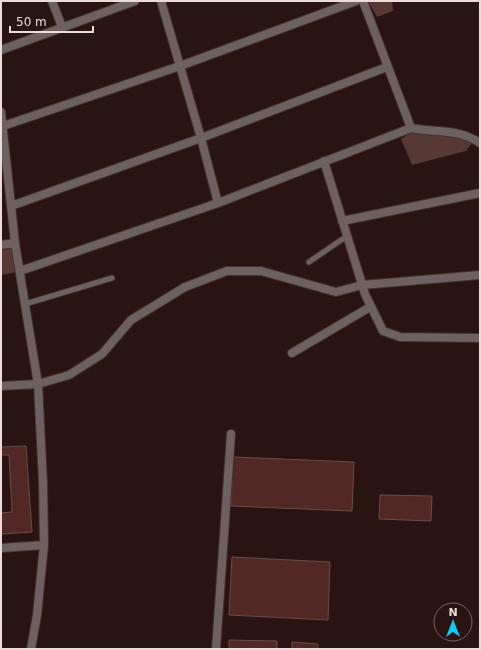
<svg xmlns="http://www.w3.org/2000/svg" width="481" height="650" viewBox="0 0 481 650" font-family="'DejaVu Sans',sans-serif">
<rect width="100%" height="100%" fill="#291412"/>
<path fill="#563835" d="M368 1H392L393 11 377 17Z
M412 132 455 136 472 143 466 151 412 165 401 139Z
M13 246 17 272 1 275V248Z"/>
<path fill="#522824" stroke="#674e4b" d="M26 446 32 532 1 534V513L12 512 9 455H1V447Z
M233 457 354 462 352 511 231 506Z
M380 495 432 496 431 521 379 519Z
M232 557 330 562 328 620 229 615Z
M229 640 277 641V649H229Z
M292 642 318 644V649H292Z"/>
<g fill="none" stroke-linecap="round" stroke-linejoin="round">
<defs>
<path id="lane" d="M309 262 347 236
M25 304 112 278"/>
<path id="street" d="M52 1 62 27
M161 1 201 138 218 203
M363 1 411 128
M1 50 135 1
M1 112 15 243 38 384 43 482 44 545 37 615 31 649
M3 126 180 66 356 1
M324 161 365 294 383 331 400 337 480 338
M11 206 201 138 387 67
M342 221 480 193
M1 245 15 243
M20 271 218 203 411 128C435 133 458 128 480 143
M292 353 370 307
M1 386 38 384 69 375 102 354 131 320 185 287 227 271H261L336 292 362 285 480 275
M1 548 44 545
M216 649 231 434"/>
</defs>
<use href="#lane" stroke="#44302e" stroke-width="7"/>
<use href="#street" stroke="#44302e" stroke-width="10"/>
<use href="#lane" stroke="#6d615f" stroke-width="5"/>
<use href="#street" stroke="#6d615f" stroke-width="8"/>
</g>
<rect width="481" height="650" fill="none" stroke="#ebdbd9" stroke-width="4"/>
<g transform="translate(453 622)"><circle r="19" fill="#291412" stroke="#776462"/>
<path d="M0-3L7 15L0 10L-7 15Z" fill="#0bcafa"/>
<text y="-6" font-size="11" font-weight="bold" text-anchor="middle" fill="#ebdbd9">N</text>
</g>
<path d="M10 26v6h83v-6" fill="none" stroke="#ebdbd9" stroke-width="2"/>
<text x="16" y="26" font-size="12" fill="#ebdbd9" stroke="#291412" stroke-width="3" paint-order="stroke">50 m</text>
</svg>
